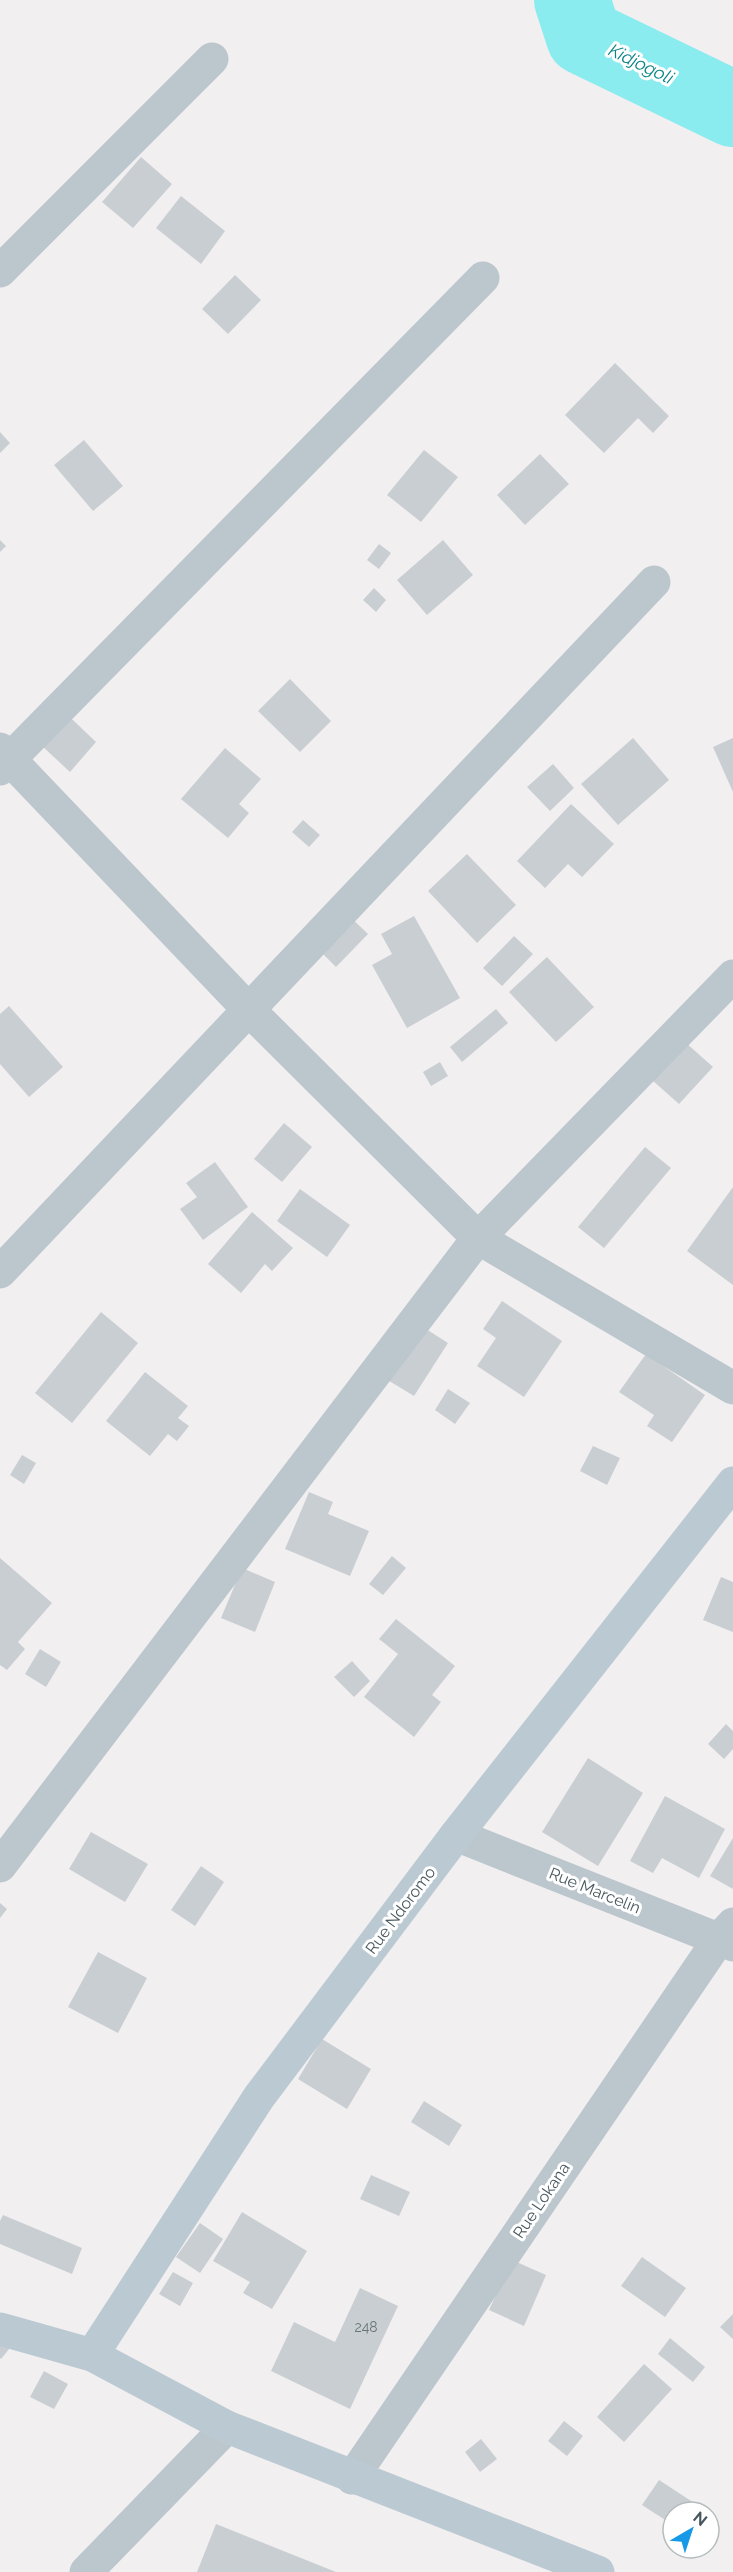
<svg xmlns="http://www.w3.org/2000/svg" width="733" height="2572" viewBox="0 0 733 2572" font-family="Raleway,sans-serif">
<rect width="100%" height="100%" fill="#f2eff0"/>
<g fill="none" stroke-linecap="round" stroke-linejoin="round">
<path stroke="#8aecee" stroke-width="76" d="M572 0 584 37 733 109"/>
</g>
<path fill="#c9ced2" d="M141 157 172 184 133 228 102 202Z
M181 196 225 231 201 264 156 228Z
M235 275 261 300 228 334 202 309Z
M615 363 669 416 653 433 638 418 604 453 565 415Z
M0 432 10 443 0 453Z
M84 440 123 486 93 511 54 465Z
M424 450 458 477 421 522 387 495Z
M540 454 569 484 525 525 497 495Z
M0 540 6 546 0 552Z
M443 540 473 575 427 615 397 580Z
M379 544 391 553 379 569 367 560Z
M374 588 386 600 376 612 363 600Z
M290 679 331 721 300 752 258 711Z
M54 702 96 742 70 772 26 731Z
M633 738 669 780 618 825 581 784Z
M733 738V792L713 747Z
M225 748 261 779 239 804 249 813 228 838 181 799Z
M553 764 574 788 550 811 527 787Z
M571 804 614 844 582 877 568 864 545 888 517 861Z
M303 820 320 835 309 847 292 832Z
M467 854 516 905 477 943 428 891Z
M343 910 368 934 336 967 312 943Z
M414 916 460 998 407 1028 372 965 392 954 381 934Z
M514 936 533 954 502 986 483 968Z
M547 957 594 1007 556 1042 509 992Z
M9 1006 63 1067 29 1097 0 1064V1014Z
M496 1009 508 1023 462 1062 450 1047Z
M685 1042 713 1067 679 1104 652 1080Z
M440 1062 448 1076 431 1086 423 1072Z
M284 1123 312 1147 282 1182 254 1159Z
M645 1147 671 1168 604 1248 578 1227Z
M215 1162 248 1207 203 1240 180 1209 197 1197 186 1183Z
M733 1187V1285L687 1251Z
M300 1189 350 1225 327 1257 277 1221Z
M252 1212 293 1248 272 1271 265 1264 241 1293 208 1264Z
M502 1301 562 1341 524 1397 477 1366 496 1338 483 1329Z
M101 1312 138 1343 72 1423 35 1393Z
M415 1322 448 1343 414 1396 381 1376Z
M646 1354 705 1395 672 1442 647 1426 654 1415 619 1392Z
M145 1372 188 1406 178 1418 189 1426 177 1441 168 1434 150 1456 106 1421Z
M448 1389 470 1403 455 1424 435 1410Z
M593 1446 620 1458 607 1485 580 1471Z
M22 1455 36 1463 24 1484 10 1475Z
M309 1492 333 1502 328 1514 369 1531 350 1576 285 1549Z
M392 1556 406 1568 383 1595 369 1584Z
M0 1558 52 1603 18 1642 25 1649 7 1670 0 1665Z
M242 1568 275 1582 255 1632 221 1618Z
M721 1577 733 1582V1632L703 1620Z
M396 1619 455 1666 432 1695 441 1702 414 1737 364 1697 398 1654 379 1639Z
M40 1649 61 1662 46 1687 25 1674Z
M352 1661 370 1681 354 1697 334 1677Z
M726 1724 733 1731V1749L724 1759 708 1744Z
M588 1758 643 1793 598 1866 542 1832Z
M665 1796 725 1829 699 1878 662 1858 653 1873 630 1861Z
M91 1832 148 1864 125 1902 69 1869Z
M733 1838V1889L710 1876Z
M201 1866 224 1882 195 1926 171 1910Z
M0 1903 7 1909 0 1918Z
M98 1952 147 1978 118 2033 68 2007Z
M322 2039 371 2069 347 2109 298 2079Z
M424 2101 462 2125 449 2146 411 2122Z
M371 2175 410 2192 399 2216 360 2199Z
M242 2212 307 2251 272 2309 243 2293 250 2282 213 2261Z
M3 2215 82 2248 72 2274 0 2244V2221Z
M200 2223 223 2239 200 2273 176 2257Z
M642 2257 686 2288 665 2317 621 2286Z
M512 2260 546 2275 524 2326 489 2310Z
M173 2272 193 2283 180 2306 159 2294Z
M360 2288 398 2306 350 2409 271 2371 294 2322 335 2342Z
M733 2314V2339L720 2327Z
M0 2333 14 2343 1 2359 0 2358Z
M670 2338 705 2367 693 2382 658 2354Z
M644 2364 672 2389 624 2442 597 2417Z
M44 2371 68 2384 54 2409 30 2397Z
M564 2421 583 2436 567 2456 548 2441Z
M481 2439 497 2459 480 2472 465 2452Z
M659 2480 708 2512H673V2525L642 2505Z
M216 2524 336 2572H197Z"/>
<g fill="none" stroke-linecap="round" stroke-linejoin="round">
<path stroke="#bbc7cd" stroke-width="33" d="M0 271 212 59
M0 749 248 1009 478 1238 733 1388
M0 769 483 278
M0 1272 654 582
M456 1835 733 1945
M0 1866 478 1238 733 976
M352 2478 719 1939 733 1924
M86 2572 227 2427"/>
<path stroke="#bbcad2" stroke-width="33" d="M0 2329 92 2355 227 2427 598 2572
M92 2355 259 2097 456 1835 733 1483"/>
</g>
<g text-anchor="middle" stroke-width="6" stroke-linejoin="round" paint-order="stroke">
<g font-size="14" fill="#68757a">
<text x="366" y="2332">248</text>
</g>
<g font-size="16" fill="#47575d" stroke="#fff">
<text transform="translate(595 1890) rotate(22)" y="6">Rue Marcelin</text>
<text transform="translate(400 1910) rotate(-53)" y="6">Rue Ndoromo</text>
<text transform="translate(541 2200) rotate(-56)" y="6">Rue Lokana</text>
</g>
<g font-size="18" font-style="italic" fill="#0c8487" stroke="#fff">
<text transform="translate(641 64) rotate(26)" y="6">Kidjogoli</text>
</g>
</g>
<g transform="translate(691 2530) rotate(39)"><circle r="28" fill="#ffffff" stroke="#b5bcbe" stroke-width="1.5"/>
<path d="M0-4.5L10 22L0 15L-10 22Z" fill="#1699e6"/>
<text y="-9" font-size="16" font-weight="bold" text-anchor="middle" fill="#47575d">N</text>
</g>
</svg>
